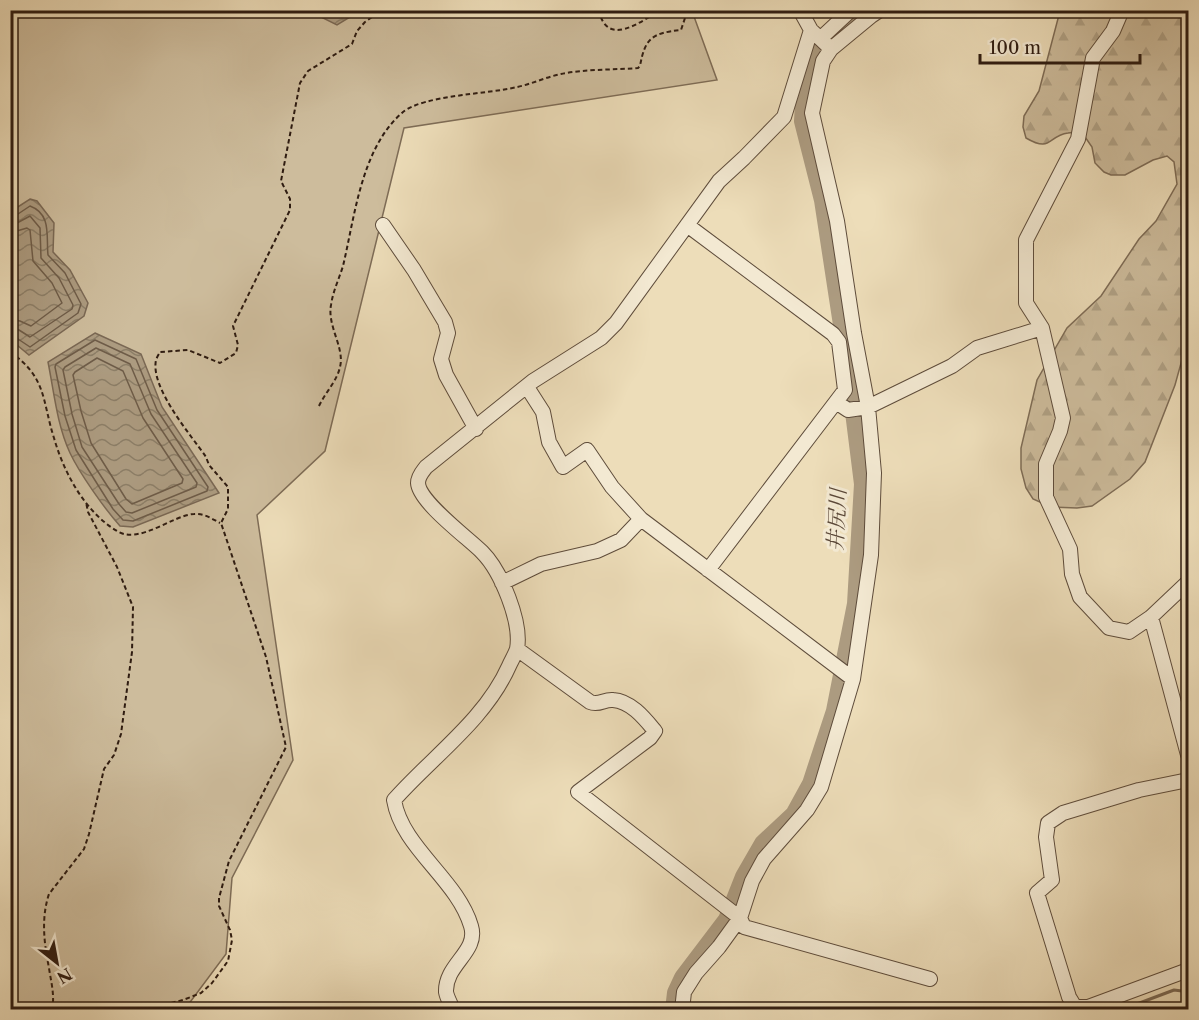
<svg xmlns="http://www.w3.org/2000/svg" width="1199" height="1020" viewBox="0 0 1199 1020" font-family="'Libre Caslon Text','Noto Serif JP',serif">
<defs>
<pattern id="forest-firs" width="22" height="20" patternUnits="userSpaceOnUse" patternTransform="scale(1.5)"><rect width="22" height="20" fill="#cdbc9c"/><path d="M5 1l3.5 6h-7zM16 11l3.5 6h-7z" fill="#b0a185"/></pattern>
<pattern id="water-waves" width="16" height="10" patternUnits="userSpaceOnUse" patternTransform="scale(1.5)"><rect width="16" height="10" fill="#ac9b80"/><path d="M0 5q4-4 8 0t8 0" fill="none" stroke="#8c7e67"/></pattern>
</defs>
<rect width="100%" height="100%" fill="#edddb9"/>
<filter id="stains"><feTurbulence type="fractalNoise" baseFrequency=".00333" numOctaves="4"/><feColorMatrix values="0 0 0 0 .2 0 0 0 0 .09 0 0 0 0 .02 0 0 0 .5 -.17"/></filter>
<radialGradient id="worn" r=".72"><stop offset=".6" stop-color="#630" stop-opacity="0"/><stop offset="1" stop-color="#630" stop-opacity=".3"/></radialGradient>
<path fill="#cdbc9c" stroke="#7e6c56" stroke-width="1.5" d="M10 11H692L717 80 404 128 325 451 257 515 293 760 232 878 226 954 185 1009H11Z"/>
<path fill="url(#forest-firs)" stroke="#7e6c56" stroke-width="1.5" d="M1060 11H1188V338L1175 385 1145 462 1130 479 1092 506 1077 508 1051 507 1033 499 1026 488 1021 469V448L1037 380 1067 328 1101 296 1139 239 1156 221 1177 184 1174 162 1167 156 1153 160 1125 175H1111L1104 172 1095 163 1092 147 1083 134C1079 133 1072 132 1068 133 1047 136 1052 153 1026 138L1023 127 1024 116 1039 91Z"/>
<path fill="url(#water-waves)" stroke="#7a6854" stroke-width="1.5" d="M309 11H360L337 25Z
M30 199 37 201 54 223 53 252 70 270 88 303 84 316 29 355 11 340 10 212Z
M95 333 141 354 162 407 219 493 133 527 120 526C104 508 80 474 70 453 57 425 54 392 48 362Z"/>
<g fill="none" stroke-linecap="round" stroke-linejoin="round">
<path stroke="#6e5c48" stroke-width="1.5" d="M10 217 15 216 30 206C52 214 46 237 48 255L65 273 81 304 78 313 30 347 15 337 10 336
M10 224 17 223 30 216 40 228 41 258 59 278 73 305 72 309 30 337 19 330 10 328
M10 233 27 228 30 230 33 261 52 283 62 303 31 326 20 321 10 319
M95 340 136 359 157 410 208 487 207 491 133 521 123 520 113 509 76 450 65 416 55 367 56 364Z
M96 348 130 364 151 414 197 483 196 487 132 513 126 512 119 504 82 447 72 414 63 370 65 367Z
M97 358 123 371 143 418 183 479 182 483 132 504 126 499 91 443 81 411 73 375 75 372Z"/>
<path stroke="#7a6854" stroke-width="3" d="M1121 1010 1174 990 1182 991 1188 988"/>
<path stroke="#ac9b80" stroke-width="20" d="M675 1010 677 993 684 978 728 920 745 877 764 844 795 815 812 784 836 711 857 604 864 484 849 364 824 200 804 121 806 86 816 52 861 10"/>
<defs>
<path id="minor" d="M800 10 811 30 831 49
M1122 10 1113 31 1093 58 1078 139 1026 240V303L1042 328 1063 418 1060 431 1046 464V497L1070 549 1072 574 1080 597 1109 628 1129 632 1151 617 1188 582
M821 38 851 10
M383 225 414 270 445 322 448 333 441 359 446 375 476 429
M687 225 833 334 839 342 845 390 708 570
M527 387 543 412 549 442 563 467 587 450 612 487 641 519 853 679
M836 402 848 410 868 407 952 366 977 348 1042 328
M502 583 541 564 597 551 621 540 641 519
M1151 617 1188 755
M517 649 590 702C599 706 604 699 613 700 631 701 645 719 655 731L650 738 578 792 740 918 744 927 930 979
M1188 780 1139 790 1063 813 1048 823 1046 837 1052 880 1037 893 1069 997 1075 1007H1088L1188 970
M453 1010C451 1004 447 998 446 992 445 964 479 952 471 926 457 879 402 848 394 800 432 757 485 720 509 666 511 661 515 655 517 649 522 622 501 571 482 552 468 538 419 502 418 483 418 476 423 471 426 467L533 381 601 338 616 323 719 181 744 158 784 117 811 30
M682 1010 684 992 696 973 719 947 740 918 752 881 764 859 807 810 821 787 853 679 871 555 874 473 868 407 854 333 837 221 812 113 823 61 831 49 871 16 880 10"/>
</defs>
<use href="#minor" stroke="#5e4c3b" stroke-width="16"/>
<path stroke="#2f1c11" stroke-width="2" stroke-dasharray="4.5 3" stroke-linecap="butt" d="M599 10C606 48 641 22 660 10
M10 352C47 377 42 401 54 438 64 473 85 512 117 531 139 545 173 515 194 514 204 513 212 519 220 523
M319 406C325 393 337 381 340 367 345 348 327 326 331 305 333 291 339 279 343 266 355 216 361 148 403 112 424 95 489 94 517 87 532 84 546 77 561 74 585 69 612 70 638 68L640 66C645 38 652 33 681 30L686 15 682 10
M10 971 17 1005 21 1010
M52 1010C55 995 51 982 49 968 44 943 41 918 49 894L84 849 89 834 104 769 114 755 121 734 132 652 133 607 117 567 88 512 86 502
M142 1010 183 1000 201 993 212 983 228 961 232 940 230 930 219 906V898L229 861 286 747 266 657 221 523 228 509V487L209 465 206 457C191 435 150 388 156 360 157 357 159 354 160 352L188 350 220 363 236 353 238 345 233 326 290 210V199L281 181 300 83 308 71 352 44 357 31 365 22 382 10"/>
<use href="#minor" stroke="#f3e9d2" stroke-width="14"/>
</g>
<g text-anchor="middle" stroke-width="6" stroke-linejoin="round" paint-order="stroke">
<g font-size="21" font-style="italic" fill="#5b4838" stroke="#f3e9d2">
<text transform="translate(837 520) rotate(-87)" y="7">井尻川</text>
</g>
</g>
<rect width="1199" height="1020" fill="none" stroke="#edddb9" stroke-width="36"/>
<rect x="12" y="12" width="1175" height="996" fill="none" stroke="#2f1c11" stroke-width="3"/>
<rect x="18" y="18" width="1163" height="984" fill="none" stroke="#2f1c11" stroke-width="1.5"/>
<g transform="translate(57 963) rotate(149)" stroke="#f3e9d2" stroke-width="4.5" paint-order="stroke">
<path d="M0-4.5L10 22L0 15L-10 22Z" fill="#2f1c11"/>
<text y="-9" font-size="16" font-weight="bold" text-anchor="middle" fill="#2f1c11">N</text>
</g>
<path d="M980 54v9h160v-9" fill="none" stroke="#2f1c11" stroke-width="3"/>
<text x="989" y="54" font-size="18" fill="#2f1c11" stroke="#f3e9d2" stroke-width="4.5" paint-order="stroke">100 m</text>
<rect width="100%" height="100%" filter="url(#stains)"/>
<rect width="100%" height="100%" fill="url(#worn)"/>
</svg>
